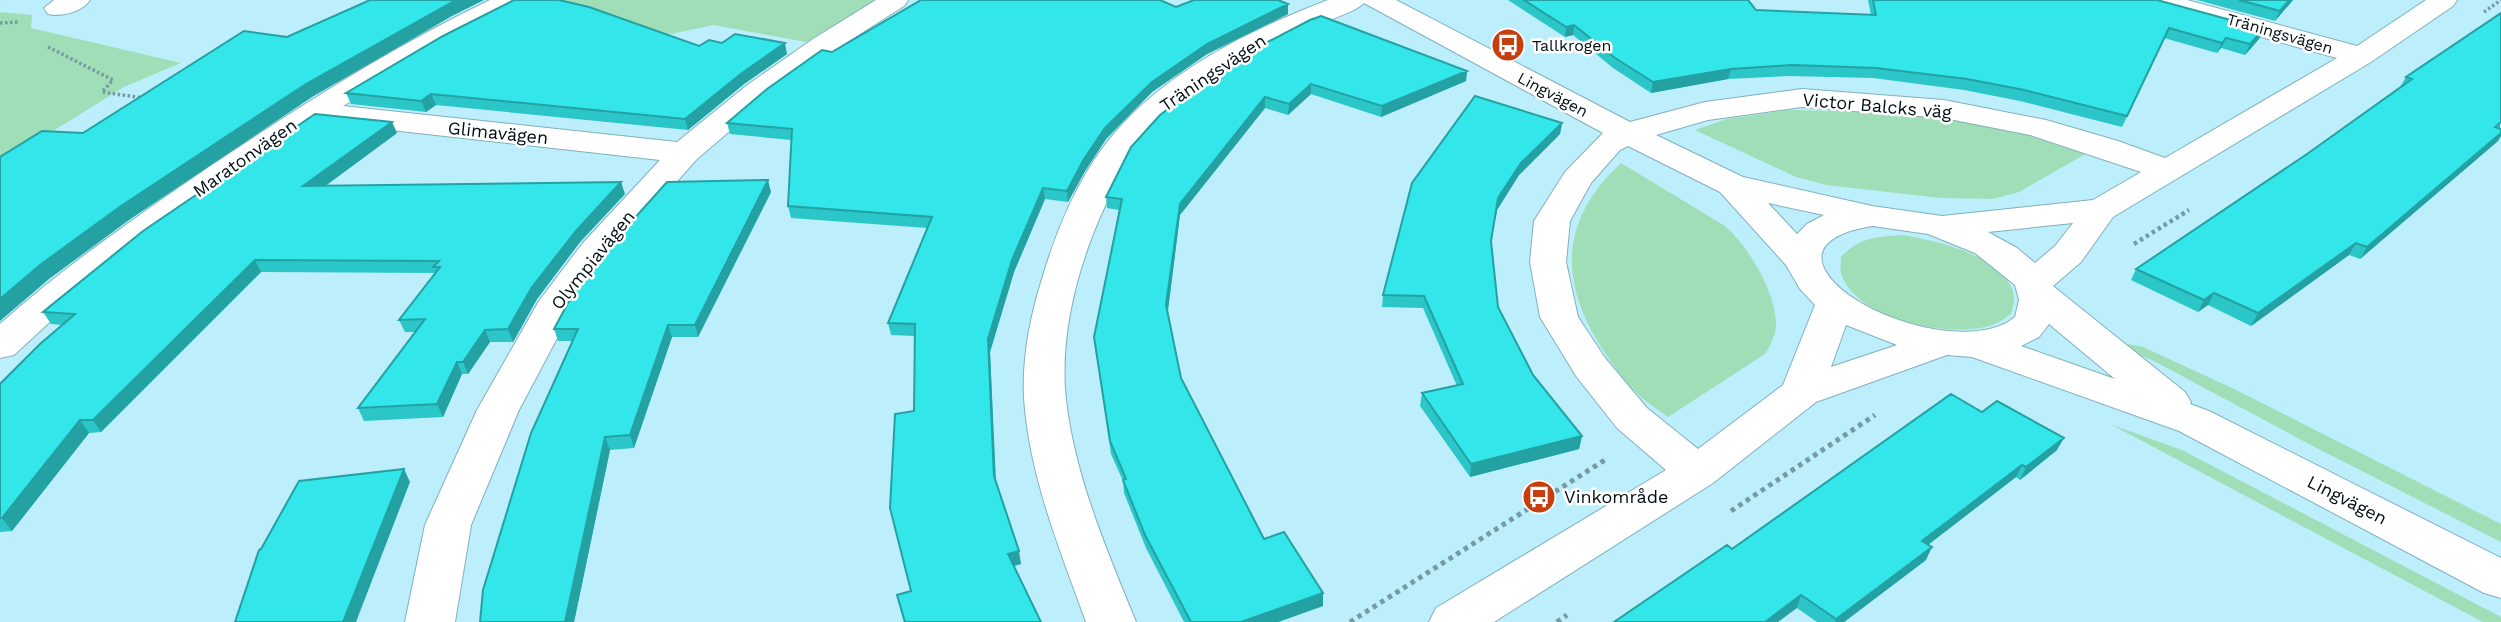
<svg xmlns="http://www.w3.org/2000/svg" width="2501" height="622" viewBox="0 0 2501 622" font-family="'Work Sans',sans-serif">
<rect width="100%" height="100%" fill="#bdeefc"/>
<path fill="#9fdeb7" d="M526 0H880L806 42 713 25 671 34 627 35Z
M0 12 32 15 31 28 181 63 124 87 0 164Z
M1789 110C1888 111 1993 117 2087 153L2019 192 1993 199 1940 198 1826 185 1796 177 1695 130 1727 119Z
M1621 163 1725 226C1748 246 1775 291 1776 323 1776 335 1771 344 1765 354L1668 417C1656 408 1641 399 1631 387 1568 313 1542 236 1621 163Z
M1902 235C1934 240 2010 256 2014 298 2015 302 2012 309 2011 314 2005 318 1999 323 1992 325 1952 339 1855 320 1841 273 1840 269 1841 262 1841 257 1860 237 1876 237 1902 235Z
M2128 344 2143 347 2232 388 2501 524V542L2307 443 2154 361 2126 349Z
M2112 425 2182 450 2501 617V622H2483Z"/>
<g fill="none" stroke-linecap="round" stroke-linejoin="round">
<defs>
<path id="minor" d="M54 0H90C82 12 62 17 48 14L44 8Z
M490 0H524L520 6 446 44 343 106 677 142 746 86 813 39 876 0H908L904 6 833 51 768 98 696 160 608 260 572 310 519 410 471 525 455 622H405L425 525 477 410 539 301 582 244 660 160 319 122 148 241 66 307 14 355 0 358V324C66 265 139 215 212 165 302 105 392 47 490 0Z
M1328 0H1396L1630 122 1705 102 1802 89 1944 100 2046 120 2118 141 2165 158 2337 58 2148 6 2144 0H2187L2357 46 2426 0H2457L2453 6 2371 62 2113 217 2081 262 2053 286 2185 392 2191 402 2190 404 2209 411 2501 558V598L2484 593 2179 431 1972 357 1947 355 1816 402 1713 483 1494 622H1429L1436 608 1666 470 1617 428 1576 376 1540 317 1530 262 1534 221 1565 172 1603 133 1364 3C1353 14 1318 23 1302 30 1270 45 1239 62 1210 83 1183 102 1152 126 1132 154 1126 162 1122 173 1117 182 1083 246 1058 327 1066 400 1075 477 1107 551 1136 622H1086C1060 550 1029 475 1024 398 1022 358 1030 317 1042 279 1055 234 1078 178 1108 141 1162 73 1249 30 1328 0ZM1802 107 1944 118 2030 135 2141 172 2093 200 1942 216 1872 206 1743 177 1656 135 1708 120ZM1628 146 1720 192 1786 265 1800 289 1815 305 1783 385 1698 449 1647 408 1605 358 1578 317 1566 262 1570 221 1591 183 1620 150ZM1768 203 1824 215 1807 224 1797 234ZM2073 223 2055 246 2035 263 2017 248 1988 232ZM1873 226 1928 234 1975 253 2015 285 2019 300 2015 317C1972 353 1854 317 1826 272 1807 240 1852 229 1873 226ZM2049 324 2115 379 2021 346 2039 337ZM1846 325 1897 345 1831 367Z"/>
</defs>
<use href="#minor" stroke="#81b0bd" stroke-width="2"/>
<path stroke="#769aa4" stroke-width="3.5" stroke-dasharray="2.5 2.5" stroke-linecap="butt" d="M2484 12 2501 0
M0 23 20 22
M48 47 113 80 102 92 143 98"/>
<path stroke="#769aa4" stroke-width="4.5" stroke-dasharray="3.5 3.5" stroke-linecap="butt" d="M2134 244 2189 210"/>
<path stroke="#769aa4" stroke-width="5" stroke-dasharray="4.5 4.5" stroke-linecap="butt" d="M1731 511 1875 415
M1350 622 1608 458
M1557 622 1567 615"/>
<use href="#minor" fill="#fff" fill-rule="evenodd"/>
</g>
<path fill="#2bc6c8" d="M1508 0H1748L1756 10 1871 15 1868 0H2157L2259 39 2245 55 2221 48 2217 53 2164 38 2122 127 2020 101 1964 90 1873 78 1789 76 1728 79 1651 93 1613 68 1573 35 1565 37Z
M2197 0H2293L2275 21Z
M1288 4V14L1207 54 1152 92 1106 139 1085 171 1068 202 1045 199 1014 272 990 352 996 481 1021 564 1014 566 1041 622H904L897 595 910 591 915 336 891 335 888 323 927 228 791 218 788 206 791 140 730 134 727 123 832 52 1176 7Z
M2501 13 2500 128 2498 141 2360 259 2349 255 2251 326 2208 305 2198 312 2131 280 2136 269 2307 154 2400 87 2406 77Z
M699 46 787 54 744 84 688 130 436 105 426 112 351 104 346 93Z
M1233 60 1467 71 1466 81 1381 117 1311 94 1288 115 1265 108 1180 215 1168 311 1181 378 1264 539 1323 593V606L1278 622H1184L1146 548 1124 493 1123 481 1111 454 1094 337 1119 210 1107 208 1106 197Z
M1562 123 1560 134 1519 175 1497 210 1491 242 1498 307 1533 375 1582 436 1579 449 1470 477 1420 406 1422 393 1457 386 1423 308 1382 307 1383 295Z
M397 133 325 186 625 194 580 242 537 299 513 342H490L468 374H462L443 417 364 421 358 408 416 332H405L399 320 436 273 261 272 101 432 89 433 12 531 0 532V384L62 325 51 324 43 312Z
M771 192 698 337H672L634 448 610 450 574 622H480L572 341H558L554 329Z
M1982 412 2057 450 2020 480 2016 477 1928 545 1926 560 1844 622H1817L1797 608 1732 549Z"/>
<path fill="#23a1a3" d="M456 0H484L452 16 312 97 129 220 49 279 0 321V299L40 265 121 206 306 84Z
M2289 0H2293L2275 21 2280 11Z
M1288 4V14L1207 54 1152 92 1106 139 1085 171 1068 202 1067 191 1084 159 1105 128 1152 82 1207 44Z
M1574 25 1573 35 1565 37 1566 27Z
M2264 29 2259 39 2245 55 2250 44Z
M2226 38 2221 48 2217 53 2222 43Z
M785 43 787 54 744 84 688 130 685 119 742 73Z
M1731 69 1728 79 1651 93 1653 82Z
M1467 71 1466 81 1381 117 1382 106Z
M1311 84V94L1288 115 1289 104Z
M431 94 436 105 426 112 421 101Z
M1265 97V108L1180 215 1167 317 1166 305 1180 204Z
M392 122 397 133 309 198 303 186Z
M1562 123 1560 134 1519 175 1497 210 1489 252 1498 198 1521 163Z
M2501 133V136L2498 141 2360 259 2367 247Z
M768 180 771 192 698 337 695 325Z
M621 182 625 194 580 242 537 299 513 342 508 329 532 287 576 231Z
M1043 188 1045 199 1014 272 990 352 996 489 994 476 988 339 1012 260Z
M2356 243 2349 255 2251 326 2258 313Z
M255 260 261 272 101 432 93 420Z
M2214 293 2208 305 2198 312 2204 300Z
M668 325 672 337 634 448 630 435Z
M485 330 490 342 468 374 463 362Z
M457 362 462 374 443 417 437 404Z
M80 420 89 433 12 531 2 518Z
M1582 436 1579 449 1470 477 1471 464Z
M605 437 610 450 574 622H565Z
M2064 438 2057 450 2020 480 2026 467Z
M2022 465 2016 477 1916 554 1922 541Z
M404 469 410 482 356 622H343Z
M1932 547 1926 560 1844 622H1835L1836 619Z
M1019 551 1021 564 1010 567 1008 554Z
M1323 593V606L1278 622H1241Z
M1801 595 1797 608 1778 622H1765Z"/>
<path fill="#32e6e9" stroke="#23a1a3" stroke-width="2" d="M370 0H456L306 84 121 206 40 265 0 299V157L42 131 83 133 244 31 287 37Z
M514 0H559L589 7 699 46 709 40 722 43 735 34 785 43 742 73 685 119 431 94 421 101 346 93 443 36Z
M921 0H1160L1176 7 1194 0H1278L1288 4 1207 44 1152 82 1105 128 1084 159 1067 191 1043 188 1012 260 988 339 994 476 1019 551 1008 554 1041 622H905L897 595 911 591 890 508 895 414 914 411 915 324 888 323 932 217 788 206 792 129 727 123 767 89 822 50 832 52Z
M1524 0H1748L1756 10 1876 15 1873 0H2157L2264 29 2250 44 2226 38 2222 43 2169 28 2127 116 2024 90 1967 79 1876 68 1792 65 1731 69 1653 82 1615 58 1574 25 1566 27Z
M2239 0H2289L2280 11Z
M2501 13V122L2495 127 2501 129V133L2367 247 2356 243 2258 313 2214 293 2204 300 2136 269 2307 154 2412 79 2406 77Z
M1321 16 1467 71 1382 106 1311 84 1289 104 1265 97 1180 204 1166 305 1181 378 1264 539 1284 532 1323 593 1241 622H1191L1145 535 1123 480 1126 479 1110 441 1094 337 1122 199 1106 197 1131 147 1160 115 1233 60 1310 20Z
M1475 96 1562 123 1521 163 1498 198 1491 241 1498 307 1533 375 1582 436 1471 464 1422 393 1463 384 1424 296 1383 295 1412 183Z
M315 114 392 122 303 186 621 182 576 231 532 287 508 329 485 330 463 362H457L437 404 358 408 425 319 399 320 440 267H433L439 261 255 260 93 420H80L2 518H0V384L40 344 75 314 43 312 143 231Z
M768 180 695 325H668L630 435 605 437 565 622H480L483 590 531 433 578 329H554L570 299 606 250 667 182Z
M1951 394 1982 412 1997 401 2064 438 2026 467 2022 465 1922 541 1932 547 1836 619 1801 595 1765 622H1614L1727 545 1732 549Z
M404 469 343 622H235L259 550 261 549 299 481Z"/>
<defs>
<symbol id="bus-disc" viewBox="-11 -11 22 22"><circle r="9.5" fill="#c63e0d" stroke="#fff"/><path d="M-5-6H5V4H4V6H2V4H-2V6H-4V4H-5ZM-3.5-4V0h7V-4ZM-3.5 1.2v1.5H-2V1.2ZM2 1.2v1.5H3.5V1.2Z" fill="#fff"/></symbol>
</defs>
<g fill-rule="evenodd">
<use href="#bus-disc" x="1489" y="26" width="38" height="38"/>
<use href="#bus-disc" x="1520" y="478" width="38" height="38"/>
</g>
<g text-anchor="middle" stroke-width="5" stroke-linejoin="round" paint-order="stroke">
<g font-size="16" fill="#000f13" stroke="#fff">
<text transform="translate(2280 33) rotate(16)" y="6">Träningsvägen</text>
<text transform="translate(1553 94) rotate(28)" y="6">Lingvägen</text>
</g>
<g font-size="16" fill="#000f13" stroke="#fff" text-anchor="start">
<text x="1532" y="51">Tallkrogen</text>
</g>
<g font-size="18" fill="#000f13" stroke="#fff">
<text transform="translate(1213 73) rotate(-34)" y="6">Träningsvägen</text>
<text transform="translate(1877 106) rotate(5)" y="6">Victor Balcks väg</text>
<text transform="translate(498 133) rotate(6)" y="6">Glimavägen</text>
<text transform="translate(245 158) rotate(-35)" y="6">Maratonvägen</text>
<text transform="translate(593 260) rotate(-51)" y="6">Olympiavägen</text>
<text transform="translate(2347 500) rotate(27)" y="6">Lingvägen</text>
</g>
<g font-size="18" fill="#000f13" stroke="#fff" text-anchor="start">
<text x="1564" y="503">Vinkområde</text>
</g>
</g>
</svg>
